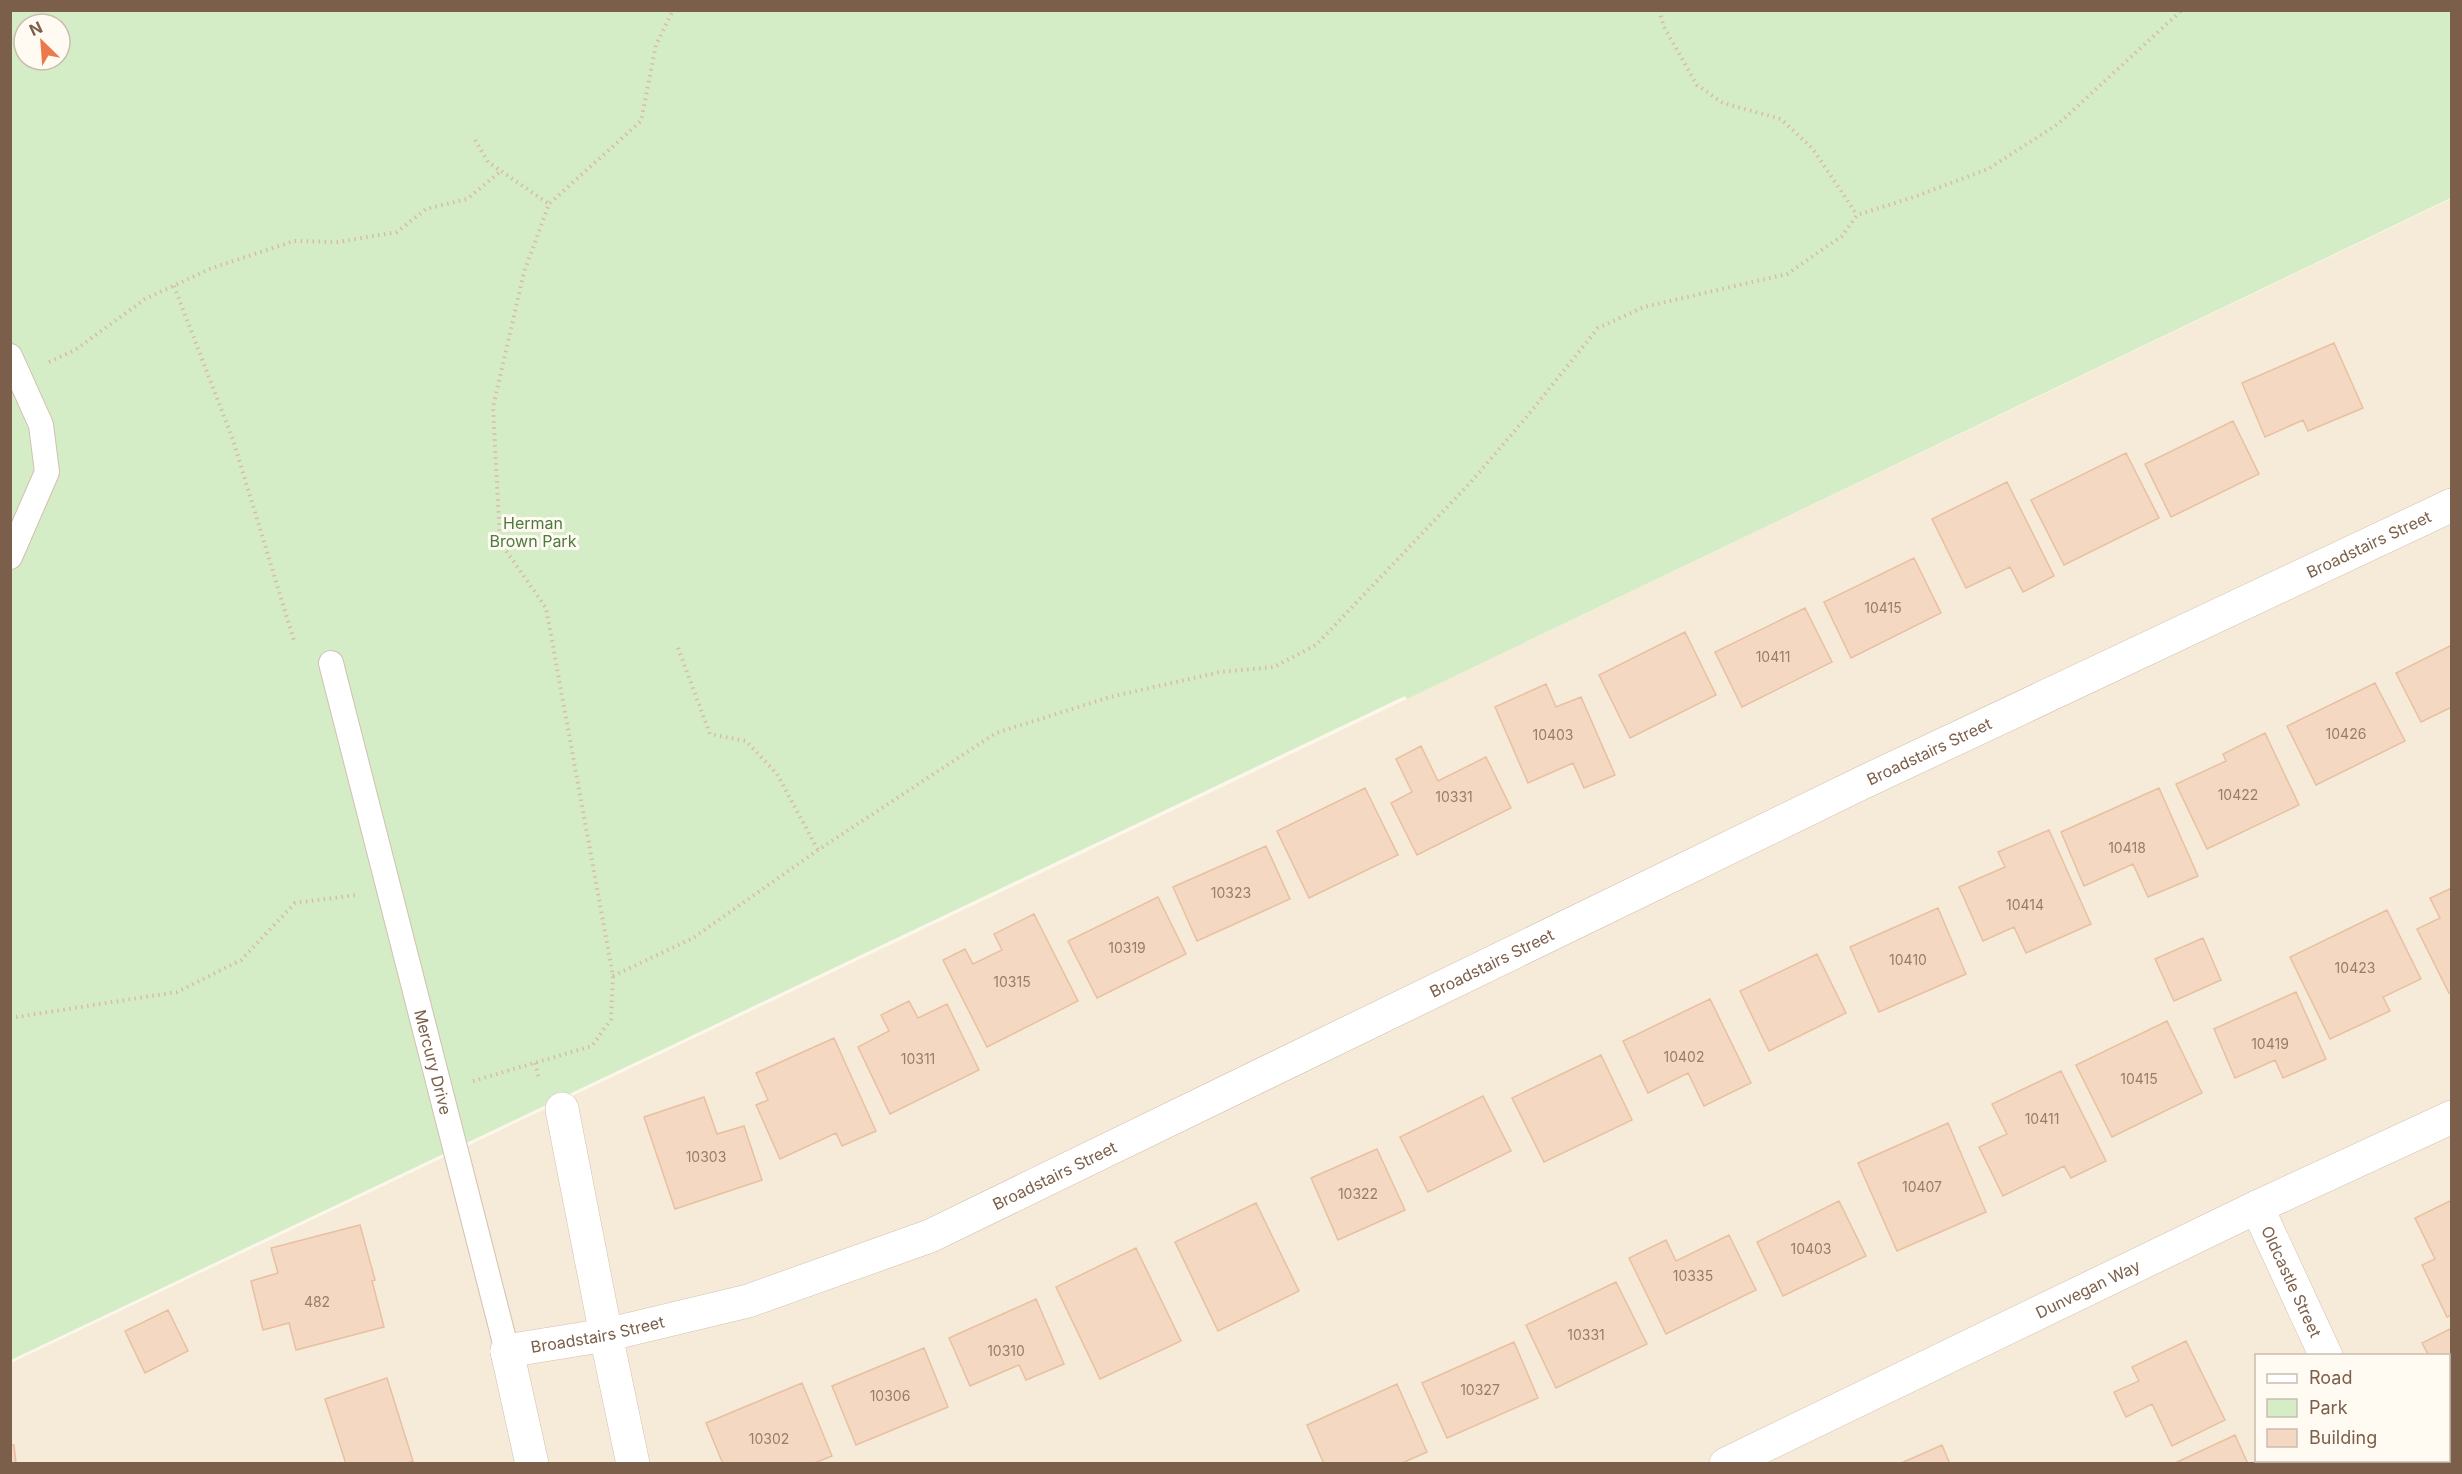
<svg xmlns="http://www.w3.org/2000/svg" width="2462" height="1474" viewBox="0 0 2462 1474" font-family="Inter,sans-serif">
<rect width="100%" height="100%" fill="#fdf7eb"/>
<path fill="#f6ead9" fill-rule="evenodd" d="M2451 199V1463L11 1464V1363L1407 699ZM2256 1356H2448V1460H2256Z"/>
<path fill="#d4edc7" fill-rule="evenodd" d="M11 11H2451V198L1407 699 1405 696 11 1360ZM24 24H60V60H24Z"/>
<path fill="#f4d8c1" stroke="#e8c0a1" stroke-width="1.5" d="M2334 343 2363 408 2308 431 2303 420 2265 437 2242 383Z
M2233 421 2259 474 2171 517 2145 464Z
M2126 453 2159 518 2064 565 2031 500Z
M2007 482 2054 576 2023 592 2010 567 1966 588 1932 519Z
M1914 558 1941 613 1851 658 1824 602Z
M1805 608 1832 662 1742 707 1715 652Z
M1685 632 1716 695 1630 738 1599 675Z
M2452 645V707L2421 722 2396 673Z
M2375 683 2405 741 2316 785 2287 726Z
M1546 684 1556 707 1581 697 1615 775 1584 788 1573 763 1528 783 1495 707Z
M2265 733 2299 805 2207 849 2176 784 2226 761 2223 754Z
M1421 746 1438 781 1486 757 1511 808 1417 855 1391 803 1412 792 1396 759Z
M1365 788 1398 855 1309 898 1277 831Z
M2159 788 2198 876 2148 897 2133 864 2084 886 2061 832Z
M2049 830 2091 924 2026 953 2014 927 1983 941 1959 887 2005 867 1998 852Z
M1266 846 1290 899 1197 941 1173 887Z
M2452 888V992L2449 993 2417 929 2440 918 2430 898Z
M1158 897 1186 954 1097 998 1068 941Z
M1938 908 1966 974 1879 1012 1850 947Z
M2387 910 2421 979 2383 997 2390 1011 2330 1039 2290 957Z
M1034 914 1078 1001 987 1047 943 960 965 949 973 964 1002 950 994 934Z
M2203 938 2221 980 2174 1001 2155 959Z
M1817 954 1846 1013 1769 1051 1740 991Z
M2296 992 2326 1059 2283 1078 2275 1060 2235 1078 2214 1029Z
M1710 999 1751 1083 1704 1106 1688 1073 1648 1093 1623 1041Z
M909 1001 918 1018 947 1004 979 1070 890 1114 858 1047 889 1031 881 1015Z
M2167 1021 2202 1093 2112 1137 2076 1065Z
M834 1038 876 1131 842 1146 836 1133 780 1159 756 1105 768 1100 756 1073Z
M1601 1055 1632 1120 1544 1162 1512 1098Z
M2061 1071 2106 1161 2071 1178 2064 1166 2003 1196 1979 1147 2007 1134 1992 1104Z
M1483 1096 1511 1151 1428 1192 1400 1137Z
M704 1097 717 1134 744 1126 762 1180 675 1209 644 1117Z
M1948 1123 1986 1212 1897 1251 1858 1163Z
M1377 1149 1405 1210 1338 1240 1311 1178Z
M2452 1200V1315L2447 1317 2422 1265 2435 1259 2415 1218Z
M1839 1201 1866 1256 1783 1296 1757 1242Z
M1256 1203 1299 1291 1218 1331 1175 1242Z
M360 1225 375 1280 372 1281 384 1327 296 1350 289 1323 263 1330 251 1281 278 1273 271 1248Z
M1729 1235 1756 1290 1666 1334 1629 1258 1666 1240 1676 1261Z
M1136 1248 1181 1341 1100 1379 1056 1287Z
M1616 1282 1647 1344 1556 1388 1526 1325Z
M1036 1299 1064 1364 1026 1380 1019 1365 970 1386 949 1338Z
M168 1310 188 1351 145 1373 125 1331Z
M2452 1328V1402L2448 1396V1356H2429L2422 1343Z
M2186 1341 2225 1420 2172 1446 2152 1404 2126 1417 2114 1392 2139 1381 2132 1367Z
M1514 1342 1538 1398 1447 1438 1422 1383Z
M924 1348 948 1407 856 1445 832 1386Z
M387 1378 413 1461 405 1464H346L325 1399Z
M802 1383 832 1456 812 1464H723L706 1423Z
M1397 1384 1427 1452 1400 1464H1324L1307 1425Z
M2235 1435 2248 1464H2173Z
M10 1445H14L16 1464H10Z
M1942 1445 1950 1464H1899Z"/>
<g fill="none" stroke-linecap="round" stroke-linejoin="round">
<defs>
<g id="service">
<path d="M10 356 41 425 47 472 10 557"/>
<path id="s1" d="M331 663 507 1351"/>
</g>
<g id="minor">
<path d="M562 1109 606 1335"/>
<path id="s2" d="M2257 1207 2326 1356"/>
<path id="s3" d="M507 1351 606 1335 748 1301 930 1236 1864 782 2452 505"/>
<path d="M2375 1460 2377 1464"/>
<path id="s4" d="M1726 1464 2257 1207 2452 1117"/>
</g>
<path id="tertiary" d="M606 1335 633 1464
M507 1351 532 1464"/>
</defs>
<use href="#service" stroke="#d2c0af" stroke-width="26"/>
<use href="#minor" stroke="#d2c0af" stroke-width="34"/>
<use href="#tertiary" stroke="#d2c0af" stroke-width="34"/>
<path stroke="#dabca3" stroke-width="4" stroke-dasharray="1.5 4.5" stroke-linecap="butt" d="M1659 10 1664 27 1697 85 1723 103 1781 119 1813 149 1857 215
M475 140 488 162 549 204
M174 286 233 440 295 644
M49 362 75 350 145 299 212 268 294 241 338 242 397 232 426 209 467 199 501 171
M678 648 710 734 746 741 777 774 818 850
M613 976 693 938 818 850 996 733 1110 697 1220 672 1274 667 1316 645 1470 483 1524 420 1598 328 1644 307 1787 274 1842 236 1857 215 1914 197 1988 169 2058 124 2182 10
M10 1018 177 992 241 960 295 903 356 895
M535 1063 539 1079
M473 1081 592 1046 611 1019 613 976 546 608 500 542 493 407 524 272 549 204 641 121 656 45 673 10"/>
<use href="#service" stroke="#fff" stroke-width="24"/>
<use href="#minor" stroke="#fff" stroke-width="33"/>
<use href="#tertiary" stroke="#fff" stroke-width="33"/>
</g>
<g text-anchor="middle" stroke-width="6" stroke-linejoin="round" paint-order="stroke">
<g font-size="14" fill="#997d68">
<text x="1883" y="613">10415</text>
<text x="1773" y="662">10411</text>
<text x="2346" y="739">10426</text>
<text x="1553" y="740">10403</text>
<text x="2238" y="800">10422</text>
<text x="1454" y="802">10331</text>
<text x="2127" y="853">10418</text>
<text x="1231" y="898">10323</text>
<text x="2025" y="910">10414</text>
<text x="1127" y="953">10319</text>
<text x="1908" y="965">10410</text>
<text x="2355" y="973">10423</text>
<text x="1012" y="987">10315</text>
<text x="2270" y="1049">10419</text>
<text x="1684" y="1062">10402</text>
<text x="918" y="1064">10311</text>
<text x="2139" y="1084">10415</text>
<text x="2042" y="1124">10411</text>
<text x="706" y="1162">10303</text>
<text x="1922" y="1192">10407</text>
<text x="1358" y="1199">10322</text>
<text x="1811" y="1254">10403</text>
<text x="1693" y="1281">10335</text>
<text x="317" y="1307">482</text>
<text x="1586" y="1340">10331</text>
<text x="1006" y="1356">10310</text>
<text x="1480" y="1395">10327</text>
<text x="890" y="1401">10306</text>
<text x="769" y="1444">10302</text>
</g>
<g font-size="16" fill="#4d7a40" stroke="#fffbf2">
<text x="533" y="529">Herman<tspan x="533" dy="18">Brown Park</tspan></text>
</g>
<g font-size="16" fill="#7b5f4b" stroke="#fffbf2">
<text dy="6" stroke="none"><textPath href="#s3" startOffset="2036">Broadstairs Street</textPath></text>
<text dy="6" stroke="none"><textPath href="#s3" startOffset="1550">Broadstairs Street</textPath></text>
<text dy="6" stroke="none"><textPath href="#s3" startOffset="1064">Broadstairs Street</textPath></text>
<text dy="6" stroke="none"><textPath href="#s1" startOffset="412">Mercury Drive</textPath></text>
<text dy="6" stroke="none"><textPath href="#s3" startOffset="578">Broadstairs Street</textPath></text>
<text dy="6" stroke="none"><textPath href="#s2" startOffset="82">Oldcastle Street</textPath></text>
<text dy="6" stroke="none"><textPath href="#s4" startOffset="402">Dunvegan Way</textPath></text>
<text dy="6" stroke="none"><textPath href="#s3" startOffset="92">Broadstairs Street</textPath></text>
</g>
</g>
<rect width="2462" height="1474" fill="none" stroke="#7b5f4b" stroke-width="24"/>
<rect x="2255" y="1354" width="195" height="108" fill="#fffbf2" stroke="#cabdaf" stroke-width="1.5"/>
<rect x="2267" y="1374" width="30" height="9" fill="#ffffff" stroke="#cabdaf" stroke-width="1.5"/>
<text x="2309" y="1384" font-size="18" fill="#7b5f4b">Road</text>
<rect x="2267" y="1399" width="30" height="18" fill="#d4edc7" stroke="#cabdaf" stroke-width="1.5"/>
<text x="2309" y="1414" font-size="18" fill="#7b5f4b">Park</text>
<rect x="2267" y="1429" width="30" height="18" fill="#f4d8c1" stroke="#cabdaf" stroke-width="1.5"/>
<text x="2309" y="1444" font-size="18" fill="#7b5f4b">Building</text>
<g transform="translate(42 42) rotate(335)"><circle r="28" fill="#fffbf2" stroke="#cabdaf" stroke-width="1.5"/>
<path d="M0-4.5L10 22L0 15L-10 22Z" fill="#eb794c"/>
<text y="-9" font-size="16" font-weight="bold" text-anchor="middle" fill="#7b5f4b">N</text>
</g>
</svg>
